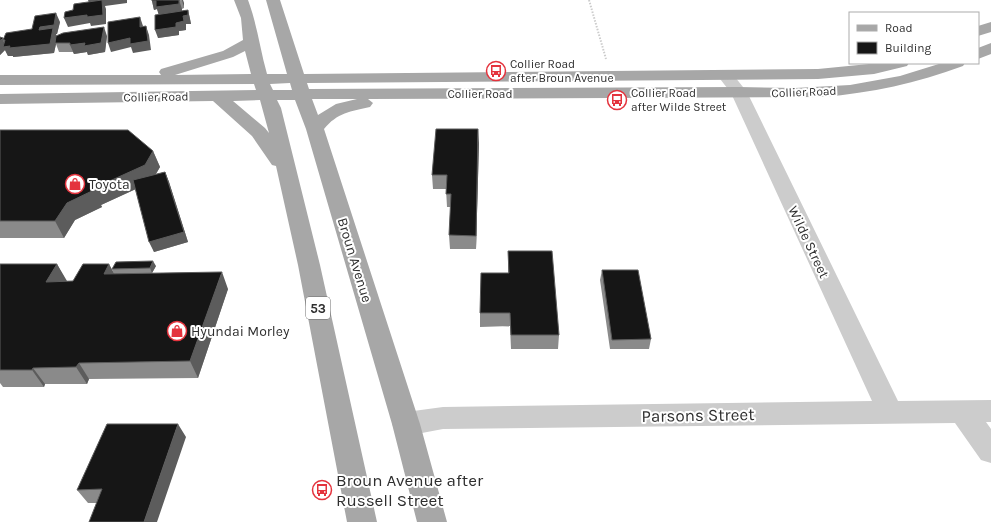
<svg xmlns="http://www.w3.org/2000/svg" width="991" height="522" viewBox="0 0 991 522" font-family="Karla,sans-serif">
<rect width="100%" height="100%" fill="#fff"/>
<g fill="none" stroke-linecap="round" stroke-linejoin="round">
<path stroke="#ccc" stroke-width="2" stroke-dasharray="1.5 1.5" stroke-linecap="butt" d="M589 0 606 59"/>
<path fill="#ccc" fill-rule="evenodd" d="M725 70 731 72 747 92 898 401 991 400V422H986L991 429V463L981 460 955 423 443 429 406 436 396 432 392 424 396 416 406 412 443 407 872 401 731 93 717 75 719 72Z"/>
<path fill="#a7a7a7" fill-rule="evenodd" d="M234 0H248C257 24 260 49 267 74H287L266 0H280L304 74 818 69 879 63H909L907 66 874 74 818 79 307 83 309 89 739 87 795 88 850 85 900 76 942 63H965L963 66C917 83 871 93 823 97L368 99 373 103 370 107C351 111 337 113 324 129L420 424 447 522H417L392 424 306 129 295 100H277L281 108 320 265 377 522H347L298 265 276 166 272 165 252 136 213 101 0 104V94L256 90 254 84 0 85V75H161L159 72 161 69 223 51 243 40 241 18ZM245 51 251 74 175 75 233 57ZM290 83 292 90H273L270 84ZM312 99H357L336 104 318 115ZM260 100 269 133 265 128 233 101Z
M991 22V32L978 36V26Z
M991 43V54L978 59V48Z"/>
</g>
<path fill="#8a8a8a" d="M183 0 184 8 182 9V11L188 10 190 19 191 24H186V30L179 31V35L158 38 159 14 157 9 154 10 152 1Z
M60 22 57 34H56V36H107L105 52 88 55 87 52 74 54 73 52H59L56 44 54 53 13 57V56H8L5 50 0 55V37L3 38H4Z
M0 130 153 151 160 167 156 174 165 172 169 182 188 242 154 252 136 189 101 205 102 207 75 220 64 238H0Z
M479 143 476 249H450L449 235 451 207H447L446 189H433L432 175Z
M508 251 559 335 558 349H511L510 326 480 327V313L508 273Z
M0 264H57L66 281H73L109 264 114 274 112 269 156 266 152 273 228 289 198 378 89 379 87 384H45L44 387H3L0 383Z
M602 270 651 339 649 349H610L600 280Z
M186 437 97 503H88L77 490Z"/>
<path fill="#5c5c5c" d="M88 0H127V3L105 6 106 9V24L91 26 90 23 68 27 64 18 91 8Z
M179 0 182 9V12L159 16 157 9 154 10 152 1Z
M182 0H183L184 3V8Z
M188 10 190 19 191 24H186V30L179 31V35L158 38 155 30 176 23Z
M56 13 60 22 57 34H56L57 37 55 43 56 44 54 53 13 57V56H8L5 50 0 55V41L3 38 5 40H3L6 47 39 30 40 27Z
M140 17 143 26V36L140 27Z
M146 26 149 35 151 50 133 53 131 47 111 52 108 43Z
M104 27 107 36 105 52 88 55 87 52 74 54 70 45 85 43Z
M478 129 479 143 476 249V236Z
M153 151 160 167 151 182 101 205 102 207 75 220 64 238 55 221 67 203 92 189Z
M165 172 169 182 188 242 154 252 149 242Z
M153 261 156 266 152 273 150 268Z
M57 264 67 281 56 299 46 282Z
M109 264 118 281 104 274Z
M222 272 228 289 198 378 190 361Z
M79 363 89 379 87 384 76 367Z
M33 368 45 384 44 387 32 370Z
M178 424 186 437 157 522H144Z"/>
<path fill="#161616" stroke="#5c5c5c" d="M102 0 103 15 87 17V15L64 18 65 12 73 10 74 4Z
M152 0H180H179V4L156 7V1H152Z
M188 10V15L183 16 184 21 176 23V27L155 30V15Z
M56 13 54 25 40 27 39 30 53 28 50 44 9 48 10 46 3 47 5 40H3L6 33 32 29 35 16Z
M140 17V27L146 26 148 41 130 44V38L108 43V22Z
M104 27 101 43 84 46 85 43 70 45V43H55L56 36 63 33Z
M0 37 3 38 0 41Z
M436 129H478L476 236 449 235 451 194H446L447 175H432Z
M0 130H128L153 151 145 165 92 189 94 190 67 203 55 221H0Z
M165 172 184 232 149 242 133 180Z
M508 251H552L559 335H511L510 313H480L481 273H509Z
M153 261 150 268 112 269 116 262Z
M0 264H57L46 282 73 281 83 264H109L104 274 222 272 190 361 79 363 76 367 33 368 32 370H0Z
M602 270H638L651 339 612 340Z
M107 424H178L144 522H89L102 489 77 490Z"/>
<defs>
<symbol id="bus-ring" viewBox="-11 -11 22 22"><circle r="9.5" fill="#fff" stroke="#e4333d" stroke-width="1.5"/><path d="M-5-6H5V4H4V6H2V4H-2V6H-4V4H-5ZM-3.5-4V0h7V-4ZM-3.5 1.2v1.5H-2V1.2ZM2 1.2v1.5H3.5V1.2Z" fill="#e4333d"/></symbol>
<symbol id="shop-ring" viewBox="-11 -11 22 22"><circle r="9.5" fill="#fff" stroke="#e4333d" stroke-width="1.5"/><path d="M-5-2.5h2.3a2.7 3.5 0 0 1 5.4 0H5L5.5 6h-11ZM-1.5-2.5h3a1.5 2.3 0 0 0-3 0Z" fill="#e4333d"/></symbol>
</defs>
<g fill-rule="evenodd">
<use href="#bus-ring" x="485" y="60" width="22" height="22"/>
<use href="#bus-ring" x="606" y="89" width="22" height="22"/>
<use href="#shop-ring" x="64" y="173" width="22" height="22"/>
<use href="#shop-ring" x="166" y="320" width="22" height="22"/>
<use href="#bus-ring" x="311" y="479" width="22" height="22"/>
</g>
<g text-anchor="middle" stroke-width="4" stroke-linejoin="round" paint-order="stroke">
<g font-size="12" fill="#2f2f2f" stroke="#fff" text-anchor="start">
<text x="510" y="68">Collier Road<tspan x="510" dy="14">after Broun Avenue</tspan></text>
<text x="631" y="97">Collier Road<tspan x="631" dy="14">after Wilde Street</tspan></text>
</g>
<g font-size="12" fill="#2f2f2f" stroke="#fff">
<text transform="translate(804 92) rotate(-2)" y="4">Collier Road</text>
<text x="480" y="98">Collier Road</text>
<text transform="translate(156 97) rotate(-1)" y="4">Collier Road</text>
</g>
<rect fill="#fff" stroke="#6d6d6d" stroke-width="1" x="306" y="297" width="24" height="22" rx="3"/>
<g font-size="13" font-weight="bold" fill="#2f2f2f">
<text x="318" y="313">53</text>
</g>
<g font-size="14" fill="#2f2f2f" stroke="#fff" text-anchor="start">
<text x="89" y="189">Toyota</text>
<text x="191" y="336">Hyundai Morley</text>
</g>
<g font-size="14" fill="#2f2f2f" stroke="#fff">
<text transform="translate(809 242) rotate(65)" y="5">Wilde Street</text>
<text transform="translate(355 260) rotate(73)" y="5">Broun Avenue</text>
</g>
<g font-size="17" fill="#2f2f2f" stroke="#fff">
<text transform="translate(698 415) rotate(-1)" y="6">Parsons Street</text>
</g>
<g font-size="17" fill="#2f2f2f" stroke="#fff" text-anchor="start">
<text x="336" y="486">Broun Avenue after<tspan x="336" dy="20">Russell Street</tspan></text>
</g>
</g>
<rect x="849" y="12" width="130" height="52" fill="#ffffff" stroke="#acacac"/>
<rect x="857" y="25" width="20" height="6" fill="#a7a7a7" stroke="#acacac"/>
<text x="885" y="32" font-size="12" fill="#2f2f2f">Road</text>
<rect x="857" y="42" width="20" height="12" fill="#161616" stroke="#acacac"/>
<text x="885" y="52" font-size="12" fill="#2f2f2f">Building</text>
</svg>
